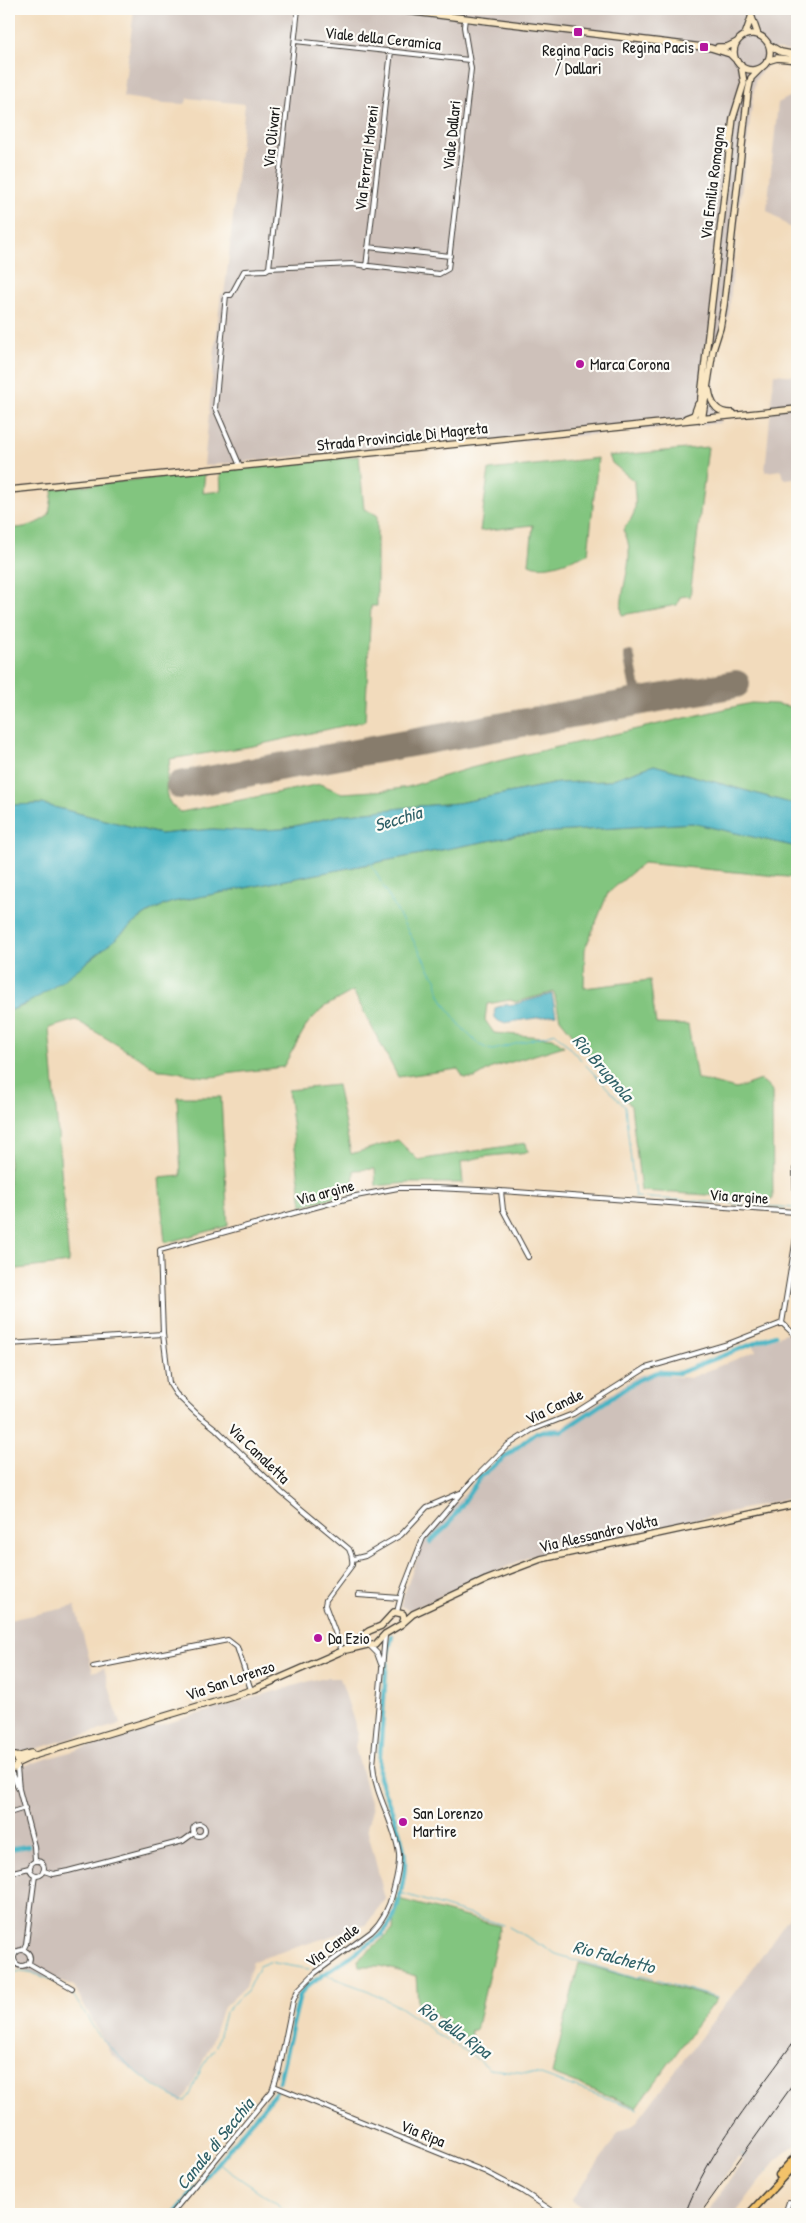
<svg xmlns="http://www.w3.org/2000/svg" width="806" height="2223" viewBox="0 0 806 2223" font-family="'Patrick Hand',sans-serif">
<rect width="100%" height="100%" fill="#fdfcf7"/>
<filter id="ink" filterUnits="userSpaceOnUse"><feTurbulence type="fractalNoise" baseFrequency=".02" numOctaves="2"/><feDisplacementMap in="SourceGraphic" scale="10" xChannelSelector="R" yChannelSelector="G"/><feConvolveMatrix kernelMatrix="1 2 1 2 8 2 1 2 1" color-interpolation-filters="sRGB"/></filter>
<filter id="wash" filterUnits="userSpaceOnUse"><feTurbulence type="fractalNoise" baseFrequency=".0096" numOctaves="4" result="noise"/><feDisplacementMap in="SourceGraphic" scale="20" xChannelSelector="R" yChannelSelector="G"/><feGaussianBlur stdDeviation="1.12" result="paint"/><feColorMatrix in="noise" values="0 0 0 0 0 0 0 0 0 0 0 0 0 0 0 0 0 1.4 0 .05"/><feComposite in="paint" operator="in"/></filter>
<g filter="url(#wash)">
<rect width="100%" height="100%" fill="#f2dbbc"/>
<path fill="#cec1ba" d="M111 9H797V53L775 49 773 59 760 73 755 81 737 223 729 313 715 359 713 387 720 423 432 449 433 442 204 466 217 328 221 294H224L228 264 245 104 188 98 185 104 164 103 123 97 134 11Z
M797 93V233L767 210 778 103Z
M774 374 797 376V478L784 479 782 470 765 472Z
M788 1332 797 1342V1497L531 1556 410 1610 400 1606 422 1544 481 1474 531 1434 542 1429 562 1427 637 1376 661 1369 663 1375 690 1378 756 1351 754 1346Z
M75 1606 93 1672 104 1668 120 1724 25 1752 9 1753V1620Z
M320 1678H340L358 1734 355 1747 372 1810 367 1828 385 1899 366 1925 253 1961 245 1987 222 2009 212 2041 191 2088 181 2102 111 2055 74 1986 9 1966V1770Z
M797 1905V2143L775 2161 735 2214H706L743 2161 738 2157 698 2214H598L571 2201 619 2133 635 2124 762 1956Z"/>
<path fill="#82c57f" stroke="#4f704e" d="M708 447 690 597 686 596 680 597 677 605 622 615C618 587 639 556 623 530 626 524 630 522 632 517 638 507 634 492 634 481L612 463 609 456Z
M359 456 364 509 377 515V606H371L365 721 253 746 170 759C167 780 159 801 181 812L320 784 342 793 389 790 408 787 467 769 518 756 751 703 776 704 797 708V805L654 765 607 781 558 783 458 803 419 806 341 815 282 829 246 831 213 829 160 834 42 804 9 805V494H12L9 528C24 529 38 524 49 515L53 489 205 472 203 493 221 491 220 471Z
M598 458 588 554C570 559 547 572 529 564L533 525 480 531 489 470Z
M692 823 797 847V878L643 863 608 893 585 949 584 988 650 980 656 1024 688 1025 697 1079 736 1089 760 1080 772 1090 773 1199 641 1191 631 1106 560 1019 554 992 516 1002 510 1000 487 1004 485 1020 494 1033 553 1038 564 1046 492 1068 475 1078H464L458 1069 398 1077 353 991 324 1007 308 1023 283 1067 226 1074C207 1082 179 1070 159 1070L76 1020 49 1028 69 1263 9 1270V1011L23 1006C52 985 82 967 109 944 132 925 144 911 173 902L524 834Z
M337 1085 351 1154 398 1140 418 1160 526 1143 528 1152 482 1157 461 1162 463 1183H409L376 1186 375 1169 354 1170 353 1193 302 1205 288 1090Z
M177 1097H221L228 1226 165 1243 159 1178 181 1176Z
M395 1898 500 1926 476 2030H470L472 2039 470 2040 418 2003 416 1976 381 1966H359L358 1960 393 1930Z
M579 1963 636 1979 641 1978 716 1999 637 2107 552 2074Z"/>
<path fill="#47b3c3" stroke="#326870" d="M654 765 797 805V847L692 823 524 834 173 902C141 912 132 926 107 946 79 968 43 999 9 1011V805L42 804 160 834 213 829 246 831 282 829 341 815 419 806 458 803 558 783 607 781Z
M552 994 556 1015 503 1023C495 1020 493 1017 495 1008L506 1004 512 1005Z"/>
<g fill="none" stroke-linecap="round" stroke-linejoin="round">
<path stroke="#47b3c3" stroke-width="1" d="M371 863 381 882
M383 886 432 974C439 980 437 987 440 995 448 1011 475 1049 493 1050L556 1033 625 1107 635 1197 794 1208
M401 1893 503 1925
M509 1927 556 1954 635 1978 642 1976 717 1998
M9 1972C29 1970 55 1978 70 1992 80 2002 87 2018 95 2030 111 2052 159 2095 185 2101
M320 1973 369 1991 398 2006 429 2027 434 2033 472 2055 489 2069 538 2074 638 2109
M216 2046 225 2013 238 1998 247 1991 259 1966 269 1962 309 1969
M185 2101 190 2095 202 2067 214 2049
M741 2154H742
M743 2155 744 2156
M213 2168 217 2163 279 2205 289 2214
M767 2170 768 2171
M796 2185 797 2187"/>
<path stroke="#47b3c3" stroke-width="4.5" d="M430 1542 449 1524 481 1476 534 1434 542 1431H562L638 1380 658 1372 679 1373 775 1335
M9 1849 28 1846
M279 2082 300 1995 307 1986 380 1936C392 1924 395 1915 399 1899 402 1887 405 1873 405 1861 404 1835 388 1803 379 1778V1767L387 1657 392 1636
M175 2214 276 2092"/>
<path stroke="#877c6c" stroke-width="11" d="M629 656 638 702"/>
<path stroke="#877c6c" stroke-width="28" d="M180 785 736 684"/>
</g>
</g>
<g filter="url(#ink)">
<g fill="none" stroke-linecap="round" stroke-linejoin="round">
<defs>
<path id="street" d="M295 41 469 60
M368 247 450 256
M366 267 391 51
M269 268 298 9
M240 466 215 408 226 295H231L244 271 266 270 269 268 352 264 439 274 448 269 471 69 464 27 465 18
M501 1191 503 1210 528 1257
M782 1323 797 1232 795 1169 797 1168
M782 1323 797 1337
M9 1344 163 1334
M353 1559 365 1556 401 1535 427 1507 460 1493
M358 1595 400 1598
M397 1612 402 1592 423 1538 473 1480 508 1445 532 1430 573 1414 646 1368 728 1344 782 1323
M370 1646 377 1653 381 1664
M342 1651 325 1605 326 1600 352 1565C353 1559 352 1555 349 1549L282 1493 216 1429 197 1414 176 1394 169 1383 163 1334 160 1250 356 1196 398 1188H435L501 1191 796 1212
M93 1667 228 1640 237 1647 251 1690
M9 1768 19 1789 17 1767
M19 1789 34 1846 35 1860
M9 1813 25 1808
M193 1830a6 6 0 1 1 12 0a6 6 0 1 1-12 0Z
M30 1868a7 7 0 1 1 14 0a7 7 0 1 1-14 0Z
M44 1871 53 1874 68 1871 183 1841 194 1833
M9 1873 29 1868
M23 1950 26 1944 35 1875
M14 1958a8 8 0 1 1 16 0a8 8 0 1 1-16 0Z
M28 1963 72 1988
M274 2086 486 2172 522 2191 557 2214
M171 2214 272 2091 279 2070 293 2001 298 1990 315 1973 371 1932C383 1921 389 1908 393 1892 396 1880 400 1867 399 1854 395 1823 375 1796 373 1765L385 1636
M785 2214 789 2202"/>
<path id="secondary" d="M389 9 711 48 730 54 737 61
M749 9 758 35
M734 52a18 18 0 1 1 36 0a18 18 0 1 1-36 0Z
M745 35 751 18
M769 45 781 52 797 55
M718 47H727L737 42
M767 61 777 58 797 60
M709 390C711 404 717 414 733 413
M700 417 701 397 733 118 744 83 741 65
M686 418 694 415 698 404
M702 420 713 350 720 328 724 305 748 92 751 78 762 67
M9 490 797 409
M404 1622 413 1614 486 1580 541 1559 797 1504
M346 1650 367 1645
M9 1756H16L18 1762 15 1768H9
M17 1757 31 1753
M18 1763 33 1756 255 1689 342 1651 369 1631 381 1626 394 1612 403 1614 404 1619 402 1624 385 1634 375 1645H367L364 1636"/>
<path id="primary" d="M779 2175 797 2155
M749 2214 797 2162"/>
</defs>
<use href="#street" stroke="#3c3934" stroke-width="6"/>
<use href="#secondary" stroke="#3c3934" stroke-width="8"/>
<use href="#primary" stroke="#3c3934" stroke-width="9"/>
<use href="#street" stroke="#fff" stroke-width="4"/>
<use href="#secondary" stroke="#fae7c3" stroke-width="5.5"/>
<use href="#primary" stroke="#f3c26a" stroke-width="6"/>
<path stroke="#1c1c1c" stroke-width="1" d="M685 2214C709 2149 757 2094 797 2037
M700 2214 797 2079"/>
</g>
</g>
<g fill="#b5179e" stroke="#fdfcf7" stroke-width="2">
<rect x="573" y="27" width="10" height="10" rx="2.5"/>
<rect x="699" y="42" width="10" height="10" rx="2.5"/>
<circle cx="580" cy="364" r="5"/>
<circle cx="318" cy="1638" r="5"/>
<circle cx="403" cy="1822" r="5"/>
</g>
<g text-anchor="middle" stroke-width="4.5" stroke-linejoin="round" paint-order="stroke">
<g font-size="16" fill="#1c1c1c" stroke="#fdfcf7">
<text transform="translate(383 38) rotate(6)" y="6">Viale della Ceramica</text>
<text transform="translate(451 135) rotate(-84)" y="6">Viale Dallari</text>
<text transform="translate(271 137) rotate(-84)" y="6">Via Olivari</text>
<text transform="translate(366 158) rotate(-83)" y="6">Via Ferrari Moreni</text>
<text transform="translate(712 183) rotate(-83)" y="6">Via Emilia Romagna</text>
<text transform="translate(402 436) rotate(-6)" y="6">Strada Provinciale Di Magreta</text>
<text transform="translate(325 1192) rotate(-15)" y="6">Via argine</text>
<text transform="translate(739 1196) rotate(4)" y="6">Via argine</text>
<text transform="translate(554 1406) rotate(-26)" y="6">Via Canale</text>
<text transform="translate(259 1453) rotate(44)" y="6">Via Canaletta</text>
<text transform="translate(598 1533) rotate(-13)" y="6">Via Alessandro Volta</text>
<text transform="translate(230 1680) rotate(-19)" y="6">Via San Lorenzo</text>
<text transform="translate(332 1945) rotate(-37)" y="6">Via Canale</text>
<text transform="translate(423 2133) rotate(22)" y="6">Via Ripa</text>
</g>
<g font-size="16" fill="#1c1c1c" stroke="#fdfcf7" text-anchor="start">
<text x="694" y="53" text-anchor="end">Regina Pacis</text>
<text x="578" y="56" text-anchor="middle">Regina Pacis<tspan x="578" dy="18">/ Dallari</tspan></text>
<text x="590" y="370">Marca Corona</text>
<text x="328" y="1644">Da Ezio</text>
<text x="413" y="1819">San Lorenzo<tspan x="413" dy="18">Martire</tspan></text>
</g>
<g font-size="18" font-style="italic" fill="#2f6067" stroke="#fdfcf7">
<text transform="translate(398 819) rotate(-17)" y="6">Secchia</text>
<text transform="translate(603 1068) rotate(49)" y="6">Rio Brugnola</text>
<text transform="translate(614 1957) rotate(15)" y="6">Rio Falchetto</text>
<text transform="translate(455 2030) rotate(35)" y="6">Rio della Ripa</text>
<text transform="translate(215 2144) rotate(-51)" y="6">Canale di Secchia</text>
</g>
</g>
<rect width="806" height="2223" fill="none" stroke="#fdfcf7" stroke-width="30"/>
</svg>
